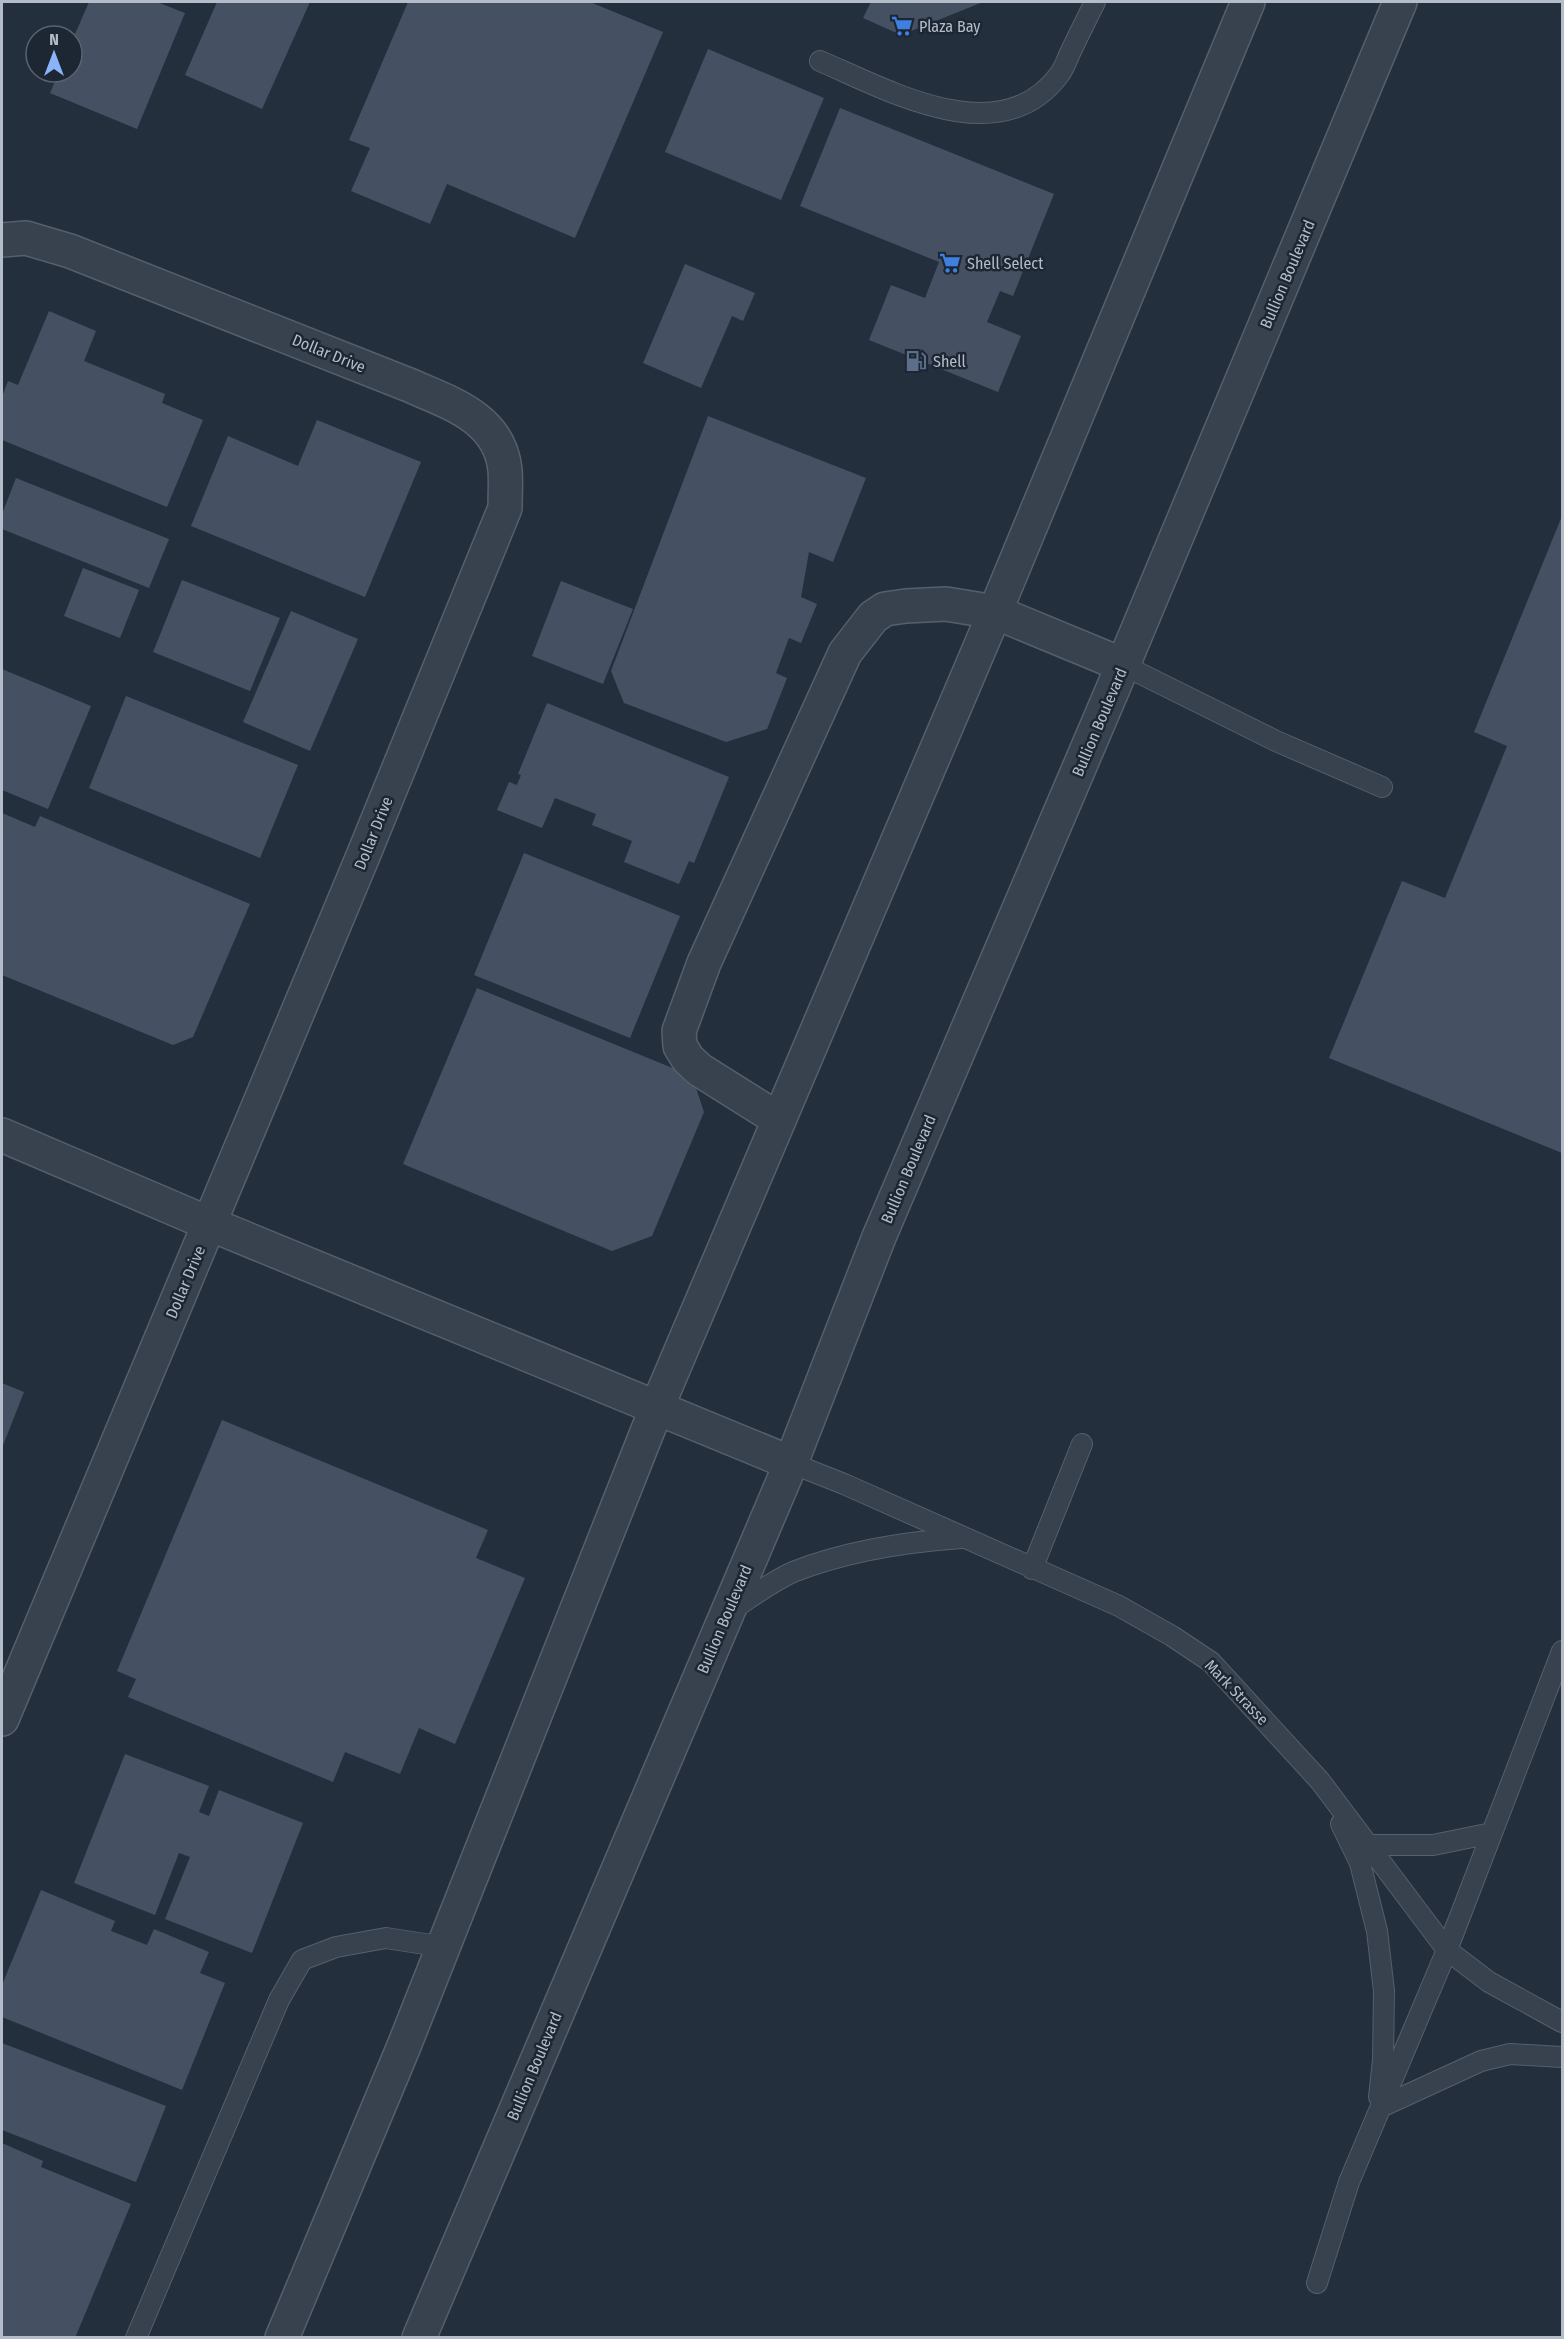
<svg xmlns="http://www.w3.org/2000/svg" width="1564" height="2339" viewBox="0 0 1564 2339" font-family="'Fira Sans Condensed',sans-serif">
<rect width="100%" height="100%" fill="#242f3e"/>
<path fill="#455162" d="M89 2H157L185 13 137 129 50 93 59 72H72V41Z
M217 2H310L262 109 185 75Z
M408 2H590L663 32 575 238 447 184 430 224 351 191 370 148 349 140Z
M871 2H983L901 35 863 18Z
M708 49 824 98 781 200 665 152Z
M840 108 1054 194 1013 296 1000 291 987 322 1021 336 998 392 869 340 891 285 925 298 939 262 800 206Z
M685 264 755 293 743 321 732 316 701 388 643 363Z
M49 311 96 331 84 361 165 394 162 403 203 420 167 507 2 440V397L8 381 18 385Z
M708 416 866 478 833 562 809 552 801 597 817 604 801 643 789 638 776 673 787 678 767 729 726 742 624 703 611 671Z
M317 420 421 462 365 597 191 526 228 436 298 466Z
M16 478 169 539 149 588 2 529V514Z
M1562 516V1153L1329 1058 1402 881 1445 898 1507 746 1474 732Z
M83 568 139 590 120 638 64 616Z
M182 580 280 618 250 691 153 652Z
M561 581 633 609 603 684 532 656Z
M291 611 358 639 310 751 243 722Z
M2 669 91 706 48 809 2 790Z
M126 696 298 765 260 858 89 788Z
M547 703 729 777 694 863 689 861 679 884 624 862 632 841 592 825 596 814 555 798 542 828 497 810 509 782 517 785 521 775 518 774Z
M2 813 35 827 40 816 250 904 193 1037 173 1045 2 975Z
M524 853 680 916 630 1038 474 975Z
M477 988 692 1076 704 1112 652 1236 612 1251 403 1164Z
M2 1383 24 1392 2 1448Z
M222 1420 488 1530 476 1558 525 1578 455 1744 419 1728 400 1774 345 1752 333 1782 128 1697 136 1679 117 1671Z
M125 1754 209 1786 199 1812 209 1816 219 1790 303 1823 252 1953 165 1919 190 1857 179 1853 155 1915 74 1883Z
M41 1890 115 1921 111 1931 147 1945 154 1929 209 1952 200 1973 225 1983 182 2090 2 2017V1985Z
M2 2043 166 2106 136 2182 2 2130Z
M2 2143 43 2161 41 2167 131 2204 75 2338H2Z"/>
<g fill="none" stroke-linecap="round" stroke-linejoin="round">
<defs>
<path id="service" d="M820 61C888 90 1000 154 1059 75 1064 69 1067 59 1071 51 1079 34 1087 18 1095 2
M1123 665 1276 741 1382 787
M791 1463 844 1484 1119 1606 1172 1636 1211 1662 1320 1781 1447 1950 1489 1982 1562 2022
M1032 1569 1082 1444
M730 1611C750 1598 771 1582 793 1572 846 1551 905 1542 961 1538
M1341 1824 1360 1863 1377 1931 1384 1991 1383 2060 1379 2097
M1368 1845H1433L1492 1833
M1381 2107 1481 2061 1510 2054 1562 2057
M1317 2283 1349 2182 1447 1950 1562 1651
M136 2338 279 2000 302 1960 336 1947 386 1938 444 1947"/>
<path id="minor" d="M2 240 26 238 70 251 409 385C450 403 500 418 505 470 506 482 505 495 505 508L363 856 2 1719
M778 1119 700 1070 688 1059 680 1046 679 1031 704 963 845 653 873 617 885 609 906 606 946 604 995 612 1123 665
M2 1135 210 1224 791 1463
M282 2338 404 2046 657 1407 995 612 1248 2
M419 2338 791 1463 879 1237 1123 665 1400 2"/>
</defs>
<use href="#service" stroke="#565f6c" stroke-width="22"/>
<use href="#minor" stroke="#565f6c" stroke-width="36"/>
<use href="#service" stroke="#38414e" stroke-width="20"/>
<use href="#minor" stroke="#38414e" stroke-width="33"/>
</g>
<defs>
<symbol id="supermarket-bare" viewBox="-9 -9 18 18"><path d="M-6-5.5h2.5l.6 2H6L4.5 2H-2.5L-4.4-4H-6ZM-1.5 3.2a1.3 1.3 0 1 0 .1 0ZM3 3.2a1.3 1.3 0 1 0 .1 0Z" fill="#3f7fe0" stroke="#1d2633" stroke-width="2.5" paint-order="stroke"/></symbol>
<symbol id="fuel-bare" viewBox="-9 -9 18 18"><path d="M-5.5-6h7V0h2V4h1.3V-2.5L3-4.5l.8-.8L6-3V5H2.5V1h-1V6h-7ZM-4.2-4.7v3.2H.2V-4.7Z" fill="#5c6f8a" stroke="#1d2633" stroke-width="2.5" paint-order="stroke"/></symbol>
</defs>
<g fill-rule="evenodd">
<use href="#supermarket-bare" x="887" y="11" width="30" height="30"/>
<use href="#supermarket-bare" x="935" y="248" width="30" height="30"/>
<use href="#fuel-bare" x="901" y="346" width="30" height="30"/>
</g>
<g text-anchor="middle" stroke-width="5" stroke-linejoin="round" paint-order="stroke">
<g font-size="16" fill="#b4bcc9" stroke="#1d2633" text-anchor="start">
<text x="919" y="32">Plaza Bay</text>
<text x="967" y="269">Shell Select</text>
<text x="933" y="367">Shell</text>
</g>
<g font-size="16" fill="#b4bcc9" stroke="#1d2633">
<text transform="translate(1287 274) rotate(-67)" y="6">Bullion Boulevard</text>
<text transform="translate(329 353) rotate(22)" y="6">Dollar Drive</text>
<text transform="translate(1099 722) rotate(-67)" y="6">Bullion Boulevard</text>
<text transform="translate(373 833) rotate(-68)" y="6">Dollar Drive</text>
<text transform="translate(908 1169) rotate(-67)" y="6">Bullion Boulevard</text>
<text transform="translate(185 1282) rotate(-67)" y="6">Dollar Drive</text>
<text transform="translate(724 1619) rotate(-67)" y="6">Bullion Boulevard</text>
<text transform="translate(1237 1692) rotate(46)" y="6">Mark Strasse</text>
<text transform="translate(534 2066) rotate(-67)" y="6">Bullion Boulevard</text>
</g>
</g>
<rect width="1564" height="2339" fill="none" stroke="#b4bcc9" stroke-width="6"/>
<g transform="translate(54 54)"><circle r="28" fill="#1d2633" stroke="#59626f" stroke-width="1.5"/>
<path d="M0-4.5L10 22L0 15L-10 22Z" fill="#8ab4f8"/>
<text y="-9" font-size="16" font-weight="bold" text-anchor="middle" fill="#b4bcc9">N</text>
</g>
</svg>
